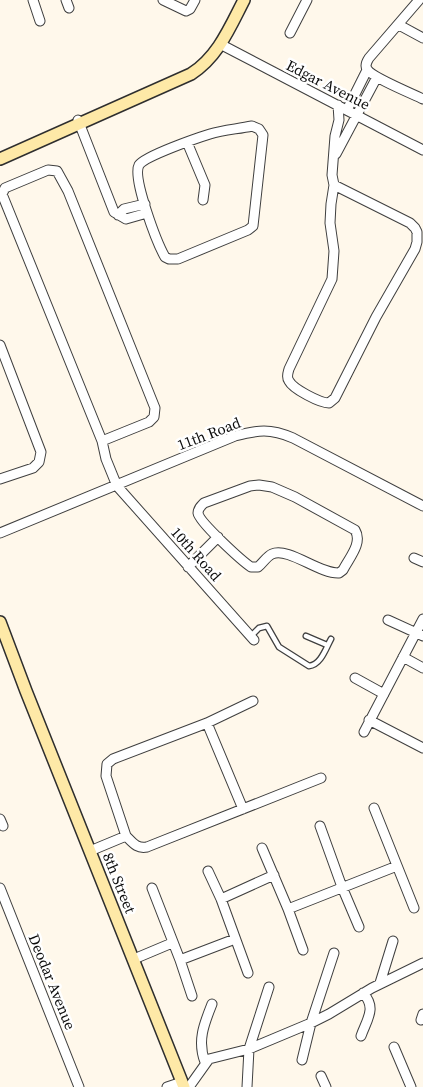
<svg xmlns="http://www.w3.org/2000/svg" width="423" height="1087" viewBox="0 0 423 1087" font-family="'Source Serif 4',serif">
<rect width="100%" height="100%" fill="#fff8eb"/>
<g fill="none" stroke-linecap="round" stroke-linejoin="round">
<defs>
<path id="lane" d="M251 636 259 628 267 626 279 647 309 666C321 665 326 648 331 639
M306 636 327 645"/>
<path id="street" d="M33 0 40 21
M66 0 69 8
M163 0 186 11 190 9 195 0
M419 0 369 58C367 61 365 66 367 69 371 77 413 94 423 99
M399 25 423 38
M290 33 307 0
M220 44 423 150
M347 110 367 70
M78 120 114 212 126 219 147 213
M252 126 259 129 263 135 253 226 248 230 178 259H169L165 257C157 243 132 178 139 165 145 156 197 138 210 134 223 130 238 129 252 126Z
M187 142 205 185 203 200
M336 154 377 77
M334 185 410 223 415 228 417 232V242L415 249 376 317 335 398 329 403C320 403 293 389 289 381 286 377 288 373 289 369L332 279 334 251 330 223 331 204 334 185 332 175 335 136 339 120 338 105
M118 215 124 209 145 204
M0 345 41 452 39 462 33 468 0 479
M102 441 149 422 154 417 155 408 68 191 57 171 48 170 5 188 2 194 102 441 106 459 117 486 254 640
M259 485 272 487 295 497 355 530C363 543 349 558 343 570L339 573C319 574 289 547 272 554 267 556 263 563 258 567H251C242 561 199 522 198 513 198 508 201 506 204 503L250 486Z
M0 533 235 436C258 430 270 428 293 438L423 506
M414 558 423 562
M188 567 218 537
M388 620 423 636
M403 657 423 668
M355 678 384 694
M253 701 207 723 113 759 107 764 106 776 126 836C133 843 137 849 147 847L321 778
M369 720 423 748
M207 723 243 809
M364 732 423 619
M374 808 414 908
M0 819 3 826
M320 826 342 887 359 927
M262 848 288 909 303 950
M90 851 126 836
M208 871 221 899 248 973
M0 888 79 1087
M152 888 180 960 192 996
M221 899 274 875
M288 909 397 866
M134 959 172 943
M180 960 235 939
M380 983 393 941
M421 1020 423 1014
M361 1036C367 1019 377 1008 363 993
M394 1047 411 1087
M302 1060 311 1023 334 953
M205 1062C197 1041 204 1024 212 1004
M321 1076 326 1087
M167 1087 182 1082
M189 1087 209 1059 249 1049 311 1023 329 1014 372 988 423 963
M247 1087 249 1049 269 987"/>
<path id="secondary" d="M0 159 191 74C218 57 230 27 244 0
M0 622 26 691 184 1087"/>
</defs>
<use href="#lane" stroke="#3f3f3f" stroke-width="7"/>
<use href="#street" stroke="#3f3f3f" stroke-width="11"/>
<use href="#secondary" stroke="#2e2e2e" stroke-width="14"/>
<use href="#lane" stroke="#fff" stroke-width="4.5"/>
<use href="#street" stroke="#fff" stroke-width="9"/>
<use href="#secondary" stroke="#fee9a7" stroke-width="11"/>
</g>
<g text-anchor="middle" stroke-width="5" stroke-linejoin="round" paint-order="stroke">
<g font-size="15" fill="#0c0c0c" stroke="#fff">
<text transform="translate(328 85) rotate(27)" y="5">Edgar Avenue</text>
<text transform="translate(209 434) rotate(-21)" y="5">11th Road</text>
<text transform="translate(196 554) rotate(48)" y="5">10th Road</text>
<text transform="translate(119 883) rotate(68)" y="5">8th Street</text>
<text transform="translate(52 982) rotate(68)" y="5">Deodar Avenue</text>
</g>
</g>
</svg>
